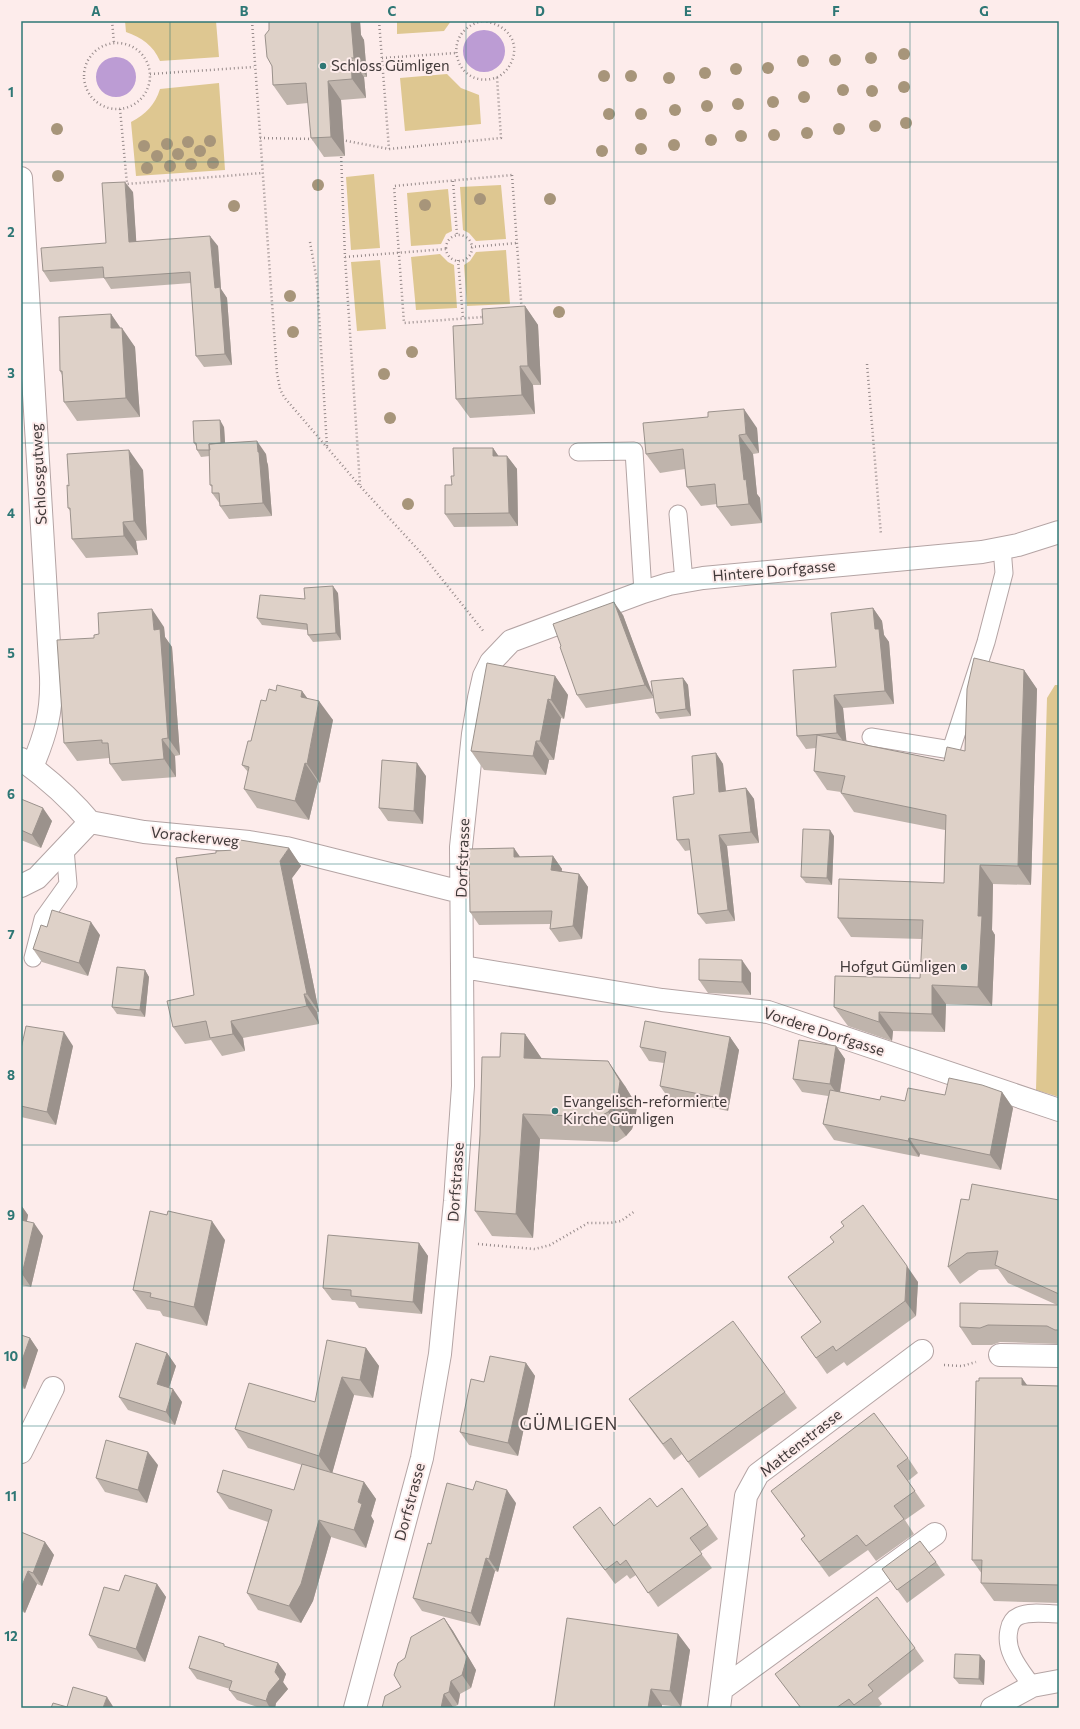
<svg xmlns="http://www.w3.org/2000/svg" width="1080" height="1729" viewBox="0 0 1080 1729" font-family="Commissioner,sans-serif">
<rect width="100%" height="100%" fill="#fdeceb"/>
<path fill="#dec791" d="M125 21H216L219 57 160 61C153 45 142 38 126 32Z
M397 21H451L444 31 397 34Z
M447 74 461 88 479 95 481 124 405 131 400 78Z
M219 83 225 170 136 176 131 122C146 114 155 105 160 89Z
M374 174 380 248 351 250 346 177Z
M501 185 506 239 476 241 469 233 463 230 460 187Z
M448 189 452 231 446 234 441 244 411 246 407 193Z
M506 250 510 304 467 306 464 265 470 261 476 252Z
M440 254 448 262 454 265 457 308 416 310 411 257Z
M380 260 386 329 357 331 351 262Z
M1055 685H1059V1097L1036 1090 1047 698Z"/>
<path fill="#bc9cd4" d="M463 51a21 21 0 1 1 42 0a21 21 0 1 1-42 0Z
M96 77a20 20 0 1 1 40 0a20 20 0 1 1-40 0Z"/>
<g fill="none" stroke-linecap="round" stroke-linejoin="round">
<defs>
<path id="lane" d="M578 452 634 451 643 592
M678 514 684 581
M871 737 951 750 986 642 1004 573 1002 548
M33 958 43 919 68 884 65 849
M1032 1686C1021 1670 1004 1652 1009 1630 1010 1624 1012 1619 1019 1616 1030 1611 1047 1614 1059 1614"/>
<path id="street" d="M21 178 51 677C52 712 46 734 32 767
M21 759C47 778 70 798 90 822
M90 822 144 832 249 842 286 848 461 892
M21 886 37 878 90 822
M463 967 662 1000 768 1012 1059 1110
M1000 1355 1059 1356
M21 1452 53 1388
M722 1689 935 1534
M355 1708 422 1458 440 1354 455 1201 463 1086 461 847 473 734 479 698 484 676 491 662 511 641 643 592 669 584 703 578 982 552 1018 545 1059 532
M719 1708 746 1496 758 1474 922 1351
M992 1708 1032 1686 1059 1681"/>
</defs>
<use href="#lane" stroke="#b4a4a4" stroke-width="19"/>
<use href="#street" stroke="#b4a4a4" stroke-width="24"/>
<path stroke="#978b8b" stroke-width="2.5" stroke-dasharray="1 3" stroke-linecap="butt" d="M112 21 114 43
M252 21 277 373 280 389 284 397 360 486 422 554 484 632
M379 21 389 149
M482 21C438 32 456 90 495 78 504 75 510 67 513 58 519 37 502 23 483 21
M84 76a33 33 0 1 1 66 0a33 33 0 1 1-66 0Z
M382 58 456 53
M150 74 254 67
M120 109 127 184 262 173
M260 138 315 139
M342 140 389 149 501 138 497 77
M341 153 345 257 360 485
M512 175 522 314 404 323 394 186Z
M453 181 457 235
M446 248a13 13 0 1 1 26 0a13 13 0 1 1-26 0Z
M310 242 317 281 327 447
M471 247 517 243
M345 257 446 249
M458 260 463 318
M867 364 881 535
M478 1244 535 1249 550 1245 588 1223H610L621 1221 635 1211
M944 1365 962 1366 976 1362"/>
<use href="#lane" stroke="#fff" stroke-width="17"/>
<use href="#street" stroke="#fff" stroke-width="22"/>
</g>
<g fill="#a7957a">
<circle cx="904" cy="54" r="6"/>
<circle cx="871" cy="58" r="6"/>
<circle cx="835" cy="60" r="6"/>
<circle cx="803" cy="61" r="6"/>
<circle cx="768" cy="68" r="6"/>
<circle cx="736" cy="69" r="6"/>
<circle cx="705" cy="73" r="6"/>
<circle cx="604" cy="76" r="6"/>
<circle cx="631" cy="76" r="6"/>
<circle cx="669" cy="78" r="6"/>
<circle cx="904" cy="87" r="6"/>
<circle cx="843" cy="90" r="6"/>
<circle cx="872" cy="91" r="6"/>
<circle cx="804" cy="97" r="6"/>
<circle cx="773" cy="102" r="6"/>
<circle cx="738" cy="104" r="6"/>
<circle cx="707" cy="106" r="6"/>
<circle cx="675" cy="110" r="6"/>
<circle cx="609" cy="114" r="6"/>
<circle cx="641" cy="114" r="6"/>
<circle cx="906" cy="123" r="6"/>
<circle cx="875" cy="126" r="6"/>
<circle cx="57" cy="129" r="6"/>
<circle cx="839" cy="129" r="6"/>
<circle cx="807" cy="133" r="6"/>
<circle cx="774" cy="135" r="6"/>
<circle cx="741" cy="136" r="6"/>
<circle cx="711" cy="140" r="6"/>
<circle cx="210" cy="141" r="6"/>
<circle cx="188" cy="142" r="6"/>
<circle cx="167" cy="144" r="6"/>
<circle cx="674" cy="145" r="6"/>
<circle cx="144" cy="146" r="6"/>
<circle cx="641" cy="149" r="6"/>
<circle cx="200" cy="151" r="6"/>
<circle cx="602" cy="151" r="6"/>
<circle cx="178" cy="154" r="6"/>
<circle cx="157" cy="156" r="6"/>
<circle cx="213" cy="163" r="6"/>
<circle cx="191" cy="164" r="6"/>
<circle cx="170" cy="166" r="6"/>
<circle cx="147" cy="168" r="6"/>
<circle cx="58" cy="176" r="6"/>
<circle cx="318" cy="185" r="6"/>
<circle cx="480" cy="199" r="6"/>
<circle cx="550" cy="199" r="6"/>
<circle cx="425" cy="205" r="6"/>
<circle cx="234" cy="206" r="6"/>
<circle cx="290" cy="296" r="6"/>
<circle cx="559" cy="312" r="6"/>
<circle cx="293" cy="332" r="6"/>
<circle cx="412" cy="352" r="6"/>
<circle cx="384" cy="374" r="6"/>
<circle cx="390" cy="418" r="6"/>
<circle cx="408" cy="504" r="6"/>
</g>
<path fill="#bfb4ac" d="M269 21H360L361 35 364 40 367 77H364L366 98 341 100 345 156 324 157 311 138 308 103 287 105 273 85Z
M133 192 136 241 218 246 221 289 227 298 232 365 204 367 196 356 191 283 111 289 104 278 50 282 43 271 106 243Z
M525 306 538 325 541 385H533L535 414 470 418 456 399 483 324Z
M111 314 120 328 135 347 140 417 77 421 64 402 62 375 60 371Z
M224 427 225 443 266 454 267 462 268 465 272 516 229 519 220 506V504L212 493V487L210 485V456L201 457 197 450 196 446 194 443Z
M757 428 759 453 753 454 757 494 760 498 762 523 731 526 717 507V504L701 506 687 487 685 469 660 473 646 454Z
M493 448 498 456H507L517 469 518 526 454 527 445 514 454 476Z
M143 470 147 540 136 541 138 555 86 558 72 539 71 512 68 508 69 486Z
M338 593 341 640 313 642 308 635V630L262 625 257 618 305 599Z
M873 608 882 621 884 635 889 642 894 704 843 708 846 741 944 761 965 751 1024 670 1037 689 1031 885 993 884 992 930 995 935 992 1006 946 1004 945 1032 893 1031 892 1041 848 1026 834 1007 920 978 922 939 851 937 838 918 944 883 945 830 854 812 841 793V792L827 790 814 771 816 748 806 749 797 736 836 667Z
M623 615 653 697 683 678 688 685 691 716 660 719 656 713 654 698 586 708 577 695Z
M164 627 165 637 172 647 180 755 175 756 176 777 122 781 110 764 109 758 77 761 64 743 94 638Z
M555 676 568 695 564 719 561 718 554 760H549L546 775 484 770 471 751Z
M276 691H302L307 698 333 720 320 783 318 782 309 820 257 808 244 789 248 772 242 765 266 701Z
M716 753 723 764 726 791 746 788 754 799 759 843 727 846 735 921 706 924 698 914 691 850 685 851 677 840 694 794Z
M426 776 423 824 388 821 379 808Z
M21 799 52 821 41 848 21 840Z
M834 836 832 885 806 883 801 877Z
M289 848 301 866 292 878 319 1012H317L319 1024 243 1038 245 1051 222 1056 211 1040 185 1044 173 1027 194 995Z
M553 856 562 869 561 872 579 874 588 887 582 939 559 942 550 929V924L479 925 470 912 520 857Z
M47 927 100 935 88 976 42 962 33 949Z
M145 970 149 977 145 1017 117 1014 112 1007Z
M751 973V995L708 993 699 980Z
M525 1034 542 1059 625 1086 637 1106 635 1120 632 1129 626 1136 617 1142 540 1139 533 1238 492 1236 475 1211 500 1057Z
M730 1037 739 1050 728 1111 669 1099 660 1086 664 1063 649 1061 640 1047Z
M73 1046 56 1125 21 1117V1049Z
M836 1046 845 1059 840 1092 880 1100 905 1101 945 1095 1002 1092 1013 1108 1001 1170 920 1154 919 1157 834 1140 823 1124 828 1096 802 1092 793 1079Z
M969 1200H1059V1344L1000 1342 992 1345H972L960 1327 1057 1305 1008 1283 998 1269 979 1270 960 1284 948 1267Z
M21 1205 28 1215 27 1221 43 1236 31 1287 21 1285Z
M841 1222 918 1282 916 1316 847 1366 844 1362 827 1374 801 1337 821 1323 788 1277 834 1242 844 1226Z
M225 1240 207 1326 163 1316 160 1311 147 1309 133 1290Z
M419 1243 428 1256 422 1314 359 1308 355 1302 332 1300 323 1288Z
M21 1335 30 1338 38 1350 25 1389 21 1388Z
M366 1348 379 1366 373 1398 354 1395 332 1473 364 1482 376 1499 371 1516 374 1521 366 1548 331 1537 313 1601 301 1623 258 1610 247 1593 268 1522 229 1509 217 1492 294 1490 302 1465 248 1448 235 1429 315 1402Z
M167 1353 176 1366 169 1388 182 1402 175 1425 128 1410 119 1397Z
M526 1363 535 1376 518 1456 469 1445 460 1432 484 1382Z
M1027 1385 1059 1386V1603L994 1601 981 1583 982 1574 972 1560Z
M785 1392 797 1408 699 1478 682 1454 674 1460 640 1415 629 1399Z
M908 1458 918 1473 908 1481 925 1506 905 1520 914 1534 876 1561 868 1550 829 1577 801 1539 805 1537 771 1491Z
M158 1465 147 1503 105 1492 96 1478Z
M682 1488 718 1539 700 1552 712 1568 658 1607 636 1575 630 1579 627 1575 615 1584 573 1527 614 1526 657 1507Z
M516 1503 498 1572 495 1571 480 1626 422 1611 413 1598 431 1544Z
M21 1532 45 1542 54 1555 42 1586 37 1584 25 1613 21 1611Z
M936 1562 945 1575 907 1603 882 1569Z
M157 1584 166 1597 145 1662 98 1648 89 1635 119 1591Z
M444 1618 453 1631 476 1670 471 1688 460 1694 458 1705 453 1707V1708H382L401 1687 405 1658Z
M678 1634 690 1650 681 1707 662 1705V1708H554Z
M226 1647 278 1663 286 1674 283 1682 288 1689 276 1703 275 1708H260L237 1700 229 1690 230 1689 197 1679 189 1668Z
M915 1648 924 1661 878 1698 882 1704 877 1708H801L775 1674Z
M980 1655 985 1661 984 1685 959 1684 954 1678Z"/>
<path fill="#9b928c" d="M348 21H360L361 35 364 40 367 77 354 58Z
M351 58 364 77 366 98 352 79Z
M328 81 341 100 345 156 331 137Z
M125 182 133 192 137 252 129 242Z
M210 236 218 246 221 289 227 298 232 365 225 354 215 288Z
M525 306 538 325 541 385 528 366Z
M111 314 122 330V328L135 347 140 417 126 398 111 328Z
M520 366 533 385 535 414 522 395Z
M744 409 757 428 759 453 746 434Z
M220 420 224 427 226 456 221 449Z
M739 435 753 454 757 494 760 498 762 523 749 504 744 480Z
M257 441 266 454 267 462 268 465 272 516 263 503Z
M493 448 502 461 493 456Z
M129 450 143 470 147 540 134 521Z
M507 456 517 469 518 526 509 513Z
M123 522 136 541 138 555 124 536Z
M333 586 338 593 341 640 336 633Z
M614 602 623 615 654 698 645 685Z
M873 608 882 621 884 635 889 642 894 704 885 691 875 629Z
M152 609 164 627 165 637 172 647 180 755 168 738 154 630Z
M1024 670 1037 689 1031 885 1018 866Z
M555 676 568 695 564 719 551 700Z
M683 678 688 685 691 716 686 709Z
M302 691 316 710 301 697Z
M834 695 843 708 847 746 837 733Z
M548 699 561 718 554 760 540 741Z
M319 701 333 720 320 783 307 764Z
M162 739 175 756 176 777 164 759Z
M536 741 549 760 546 775 533 756Z
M716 753 723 764 727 802 719 792Z
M305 763 318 782 309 820 295 801Z
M417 763 426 776 423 824 414 811Z
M746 788 754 799 759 843 751 832Z
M43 808 52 821 41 848 32 835Z
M830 830 834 836 832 885 827 878Z
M719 835 727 846 735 921 728 910Z
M289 848 301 866 292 878 319 1012 307 994 280 861Z
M514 848 523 861 514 857Z
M553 856 562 869 560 883 551 870Z
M980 865 993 884 992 930 995 935 992 1006 978 987V916Z
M579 874 588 887 582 939 573 926Z
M91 922 100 935 88 976 79 963Z
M742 960 751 973V995L742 982Z
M145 970 149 977 145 1017 140 1010Z
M932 985 946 1004 945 1032 932 1014Z
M304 994 317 1012 319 1024 307 1006Z
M879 1012 893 1031 892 1041 879 1022Z
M231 1021 243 1038 245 1051 233 1034Z
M64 1032 73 1046 56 1125 47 1112Z
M525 1034 542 1059 541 1083 524 1058Z
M730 1037 739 1050 728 1111 719 1098Z
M836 1046 845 1059 839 1097 830 1084Z
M608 1061 625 1086 637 1106 635 1120 632 1129 626 1136 608 1112Z
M1002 1092 1013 1108 1001 1170 990 1155Z
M523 1114 540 1139 533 1238 516 1214Z
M909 1138 920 1154 919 1157 908 1141Z
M21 1205 28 1215 25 1231 21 1226Z
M212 1221 225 1240 207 1326 194 1307Z
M34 1223 43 1236 31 1287 22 1274Z
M419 1243 428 1256 422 1314 413 1302Z
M907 1266 918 1282 916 1316 905 1301Z
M30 1338 38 1350 25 1389 21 1383V1363Z
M366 1348 379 1366 373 1398 360 1380Z
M167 1353 176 1366 166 1397 157 1384Z
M526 1363 535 1376 518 1456 508 1443Z
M342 1377 354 1395 332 1474 319 1456Z
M1022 1378 1035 1396 1022 1385Z
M173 1389 182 1402 175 1425 166 1412Z
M148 1452 158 1465 147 1503 138 1490Z
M364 1482 376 1499 371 1516 374 1521 366 1548 354 1530 358 1502Z
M507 1490 516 1503 498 1572 489 1559Z
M319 1520 331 1537 313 1601 301 1623 289 1606Z
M45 1542 54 1555 42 1586 33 1573Z
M486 1558 495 1571 480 1626 471 1613Z
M28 1571 37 1584 25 1613 21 1607V1588Z
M157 1584 166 1597 145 1662 136 1649Z
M444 1618 453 1631 476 1670 471 1688 462 1675Z
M678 1634 690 1650 681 1707 670 1691Z
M980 1655 985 1661 984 1685 979 1679Z
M278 1663 286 1674 283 1682 288 1689 276 1703 275 1708H270L266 1701Z
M451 1681 460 1694 458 1705 449 1692Z
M651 1689 662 1705V1708H648Z
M444 1694 453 1707V1708H441Z
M107 1697 114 1708H103Z"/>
<path fill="#ded1c8" stroke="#9b928c" d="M269 21H351L354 58H351L352 79 328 81 331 137 311 138 306 83 273 85 272 66 267 57 265 35 269 30Z
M125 182 129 242 210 236 215 288 220 287 225 354 196 356 190 272 104 278 103 267 43 271 41 248 106 243 102 183Z
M525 306 528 366H520L522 395 456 399 453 326 483 324 482 309Z
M111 314V328H122L126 398 64 402 62 371H60L59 317Z
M744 409 746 434 739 435 744 480 746 479 749 504 717 507 715 484 687 487 683 449 646 454 643 423 708 417V412Z
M220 420 221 443 209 444 210 450H197L196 443H194L193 421Z
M257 441 258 452H259L263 503 220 506 219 493H212V485H210L209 444Z
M453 448H493V456H507L509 513 445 514V485H452L451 476H454Z
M129 450 134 521 123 522 124 536 72 539 70 508H68L67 485 69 486 67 454Z
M333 586 336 633 308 635 307 624 257 618 260 595 305 599 304 588Z
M614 602 645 685 577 695 560 647 561 646 553 624Z
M873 608 875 629H879L885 691 834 695 837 733 797 736 793 670 836 667 831 613Z
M152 609 154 630 160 629 168 738 162 739 164 759 110 764 108 743H102V740L64 743 57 640 94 638V635L99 634 98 613Z
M974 658 1024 670 1018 866 980 865 978 916H982L978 987 932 985V1014L879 1012V1022L834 1007 835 976 920 978 923 920 838 918 839 879 944 883 946 815 841 793 845 776 814 771 817 735 944 761 947 747 965 751 967 689Z
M487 663 555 676 551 700 548 699 540 741H536L533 756 471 751Z
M683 678 686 709 656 713 651 681Z
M277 685 302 691 301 697 319 701 307 764 305 763 295 801 244 789 249 767 242 765 248 741H251L261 700 266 701 269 689 276 691Z
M716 753 719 792 746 788 751 832 719 835 728 910 698 914 689 839 677 840 673 797 694 794 692 756Z
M382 760 417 763 414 811 379 808Z
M21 799 43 808 32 835 21 830Z
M803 829 830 830 827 878 801 877Z
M234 839 289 848 280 861 307 994H304L307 1006 231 1021 233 1034 210 1038 206 1021 173 1027 167 1001 194 995 176 858 216 853V851L235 850Z
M514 848V857L553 856 551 870 579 874 573 926 550 929 552 911 470 912 469 849Z
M52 910 91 922 79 963 33 949 41 925 47 927Z
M699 959 742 960V982L699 980Z
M117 967 145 970 140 1010 112 1007Z
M645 1021 730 1037 719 1098 660 1086 666 1052 640 1047Z
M26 1026 64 1032 47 1112 21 1106V1049Z
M501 1033 525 1034 524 1058 608 1061 620 1081 618 1095 615 1104 608 1112 599 1117 523 1114 516 1214 475 1211 480 1135 482 1057H500Z
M799 1040 836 1046 830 1084 793 1079Z
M949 1078 982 1085 1002 1092 990 1155 909 1138 908 1141 823 1124 830 1090 880 1100 881 1096 905 1101 908 1088 945 1095Z
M972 1184 1059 1200V1294L995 1265 998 1251 967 1253 948 1267 961 1199 969 1200Z
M863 1205 907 1266 905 1301 836 1351 833 1346 816 1358 801 1337 821 1322 788 1277 834 1242 830 1237 844 1226 841 1222Z
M150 1211 167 1215 168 1211 212 1221 194 1307 150 1297 151 1293 133 1290Z
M21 1220 34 1223 22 1274H21Z
M328 1235 419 1243 413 1302 351 1296V1290L323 1288Z
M960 1303 1059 1305V1330H1055L1047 1326 988 1325 980 1328 960 1327Z
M733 1321 785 1392 688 1462 671 1438 663 1444 629 1399Z
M21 1335 30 1338 21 1363Z
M327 1340 366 1348 360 1380 342 1377 319 1456 235 1429 249 1383 315 1402Z
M136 1343 167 1353 157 1384 173 1389 166 1412 119 1397Z
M490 1356 526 1363 508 1443 460 1432 471 1379 484 1382Z
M979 1378H1022V1385L1059 1386V1585L981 1583 982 1560H972L976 1381H979Z
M874 1413 908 1458 897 1466 915 1491 894 1506 904 1519 866 1546 857 1535 819 1562 801 1539 805 1536 771 1491Z
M106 1440 148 1452 138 1490 96 1478Z
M302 1464 364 1482 358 1502 362 1504 354 1530 319 1520 301 1584 289 1606 247 1593 272 1510 217 1492 223 1470 294 1490Z
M476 1481 507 1490 489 1559 486 1558 471 1613 413 1598 428 1543 431 1544 447 1483 473 1490Z
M682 1488 708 1525 690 1538 702 1554 648 1593 626 1560 620 1565 617 1561 605 1570 573 1527 600 1507 614 1526 650 1498 657 1507Z
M21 1532 45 1542 33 1573 28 1571 21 1588Z
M920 1541 936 1562 897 1590 882 1569Z
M125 1575 157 1584 136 1649 89 1635 104 1587 119 1591Z
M877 1597 915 1648 868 1685 873 1691 854 1705 849 1699 836 1708H801L775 1674Z
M444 1618 467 1657 462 1675 451 1681 449 1692 444 1694 441 1708H382L385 1696 401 1687 394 1675 398 1663 405 1658 411 1637Z
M567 1618 678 1634 670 1691 651 1689 648 1708H554Z
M199 1636 224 1644V1646L278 1663 275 1672 280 1679 269 1692 266 1701 229 1690 232 1681 189 1668Z
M955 1654 980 1655 979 1679 954 1678Z
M73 1687 107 1697 103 1708H51L53 1703 67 1707Z"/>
<path fill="none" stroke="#2e7775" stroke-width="1" stroke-opacity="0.55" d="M170 21V1708M318 21V1708M466 21V1708M614 21V1708M762 21V1708M910 21V1708M21 162H1059M21 303H1059M21 443H1059M21 584H1059M21 724H1059M21 864H1059M21 1005H1059M21 1145H1059M21 1286H1059M21 1426H1059M21 1567H1059"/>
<g fill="#2e7775" stroke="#fdeceb" stroke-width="1.5">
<circle cx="323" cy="66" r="4"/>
<circle cx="964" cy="967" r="4"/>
<circle cx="555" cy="1111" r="4"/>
</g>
<g text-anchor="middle" stroke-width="4" stroke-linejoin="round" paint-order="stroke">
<g font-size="15" fill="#413a3a" stroke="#fdeceb" text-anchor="start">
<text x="331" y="71">Schloss Gümligen</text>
<text x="956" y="972" text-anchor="end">Hofgut Gümligen</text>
<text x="563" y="1107">Evangelisch-reformierte<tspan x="563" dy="17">Kirche Gümligen</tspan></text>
</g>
<g font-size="15" fill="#413a3a" stroke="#fdeceb">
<text transform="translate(39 474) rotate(-93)" y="5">Schlossgutweg</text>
<text transform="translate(774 571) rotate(-5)" y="5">Hintere Dorfgasse</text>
<text transform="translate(195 837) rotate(6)" y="5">Vorackerweg</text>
<text transform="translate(463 858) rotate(-88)" y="5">Dorfstrasse</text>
<text transform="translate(824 1032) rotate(18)" y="5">Vordere Dorfgasse</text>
<text transform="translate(456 1182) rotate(-86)" y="5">Dorfstrasse</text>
<text transform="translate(801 1443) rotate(-38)" y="5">Mattenstrasse</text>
<text transform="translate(410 1502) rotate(-75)" y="5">Dorfstrasse</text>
</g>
<g font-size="17" letter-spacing="1" fill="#413a3a" stroke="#fdeceb">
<text x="569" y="1430">GÜMLIGEN</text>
</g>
</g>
<rect width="1080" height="1729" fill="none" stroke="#fdeceb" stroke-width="44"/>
<rect x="22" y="22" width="1036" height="1685" fill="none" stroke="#2e7775" stroke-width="1.5"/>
<g font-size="13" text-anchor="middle" font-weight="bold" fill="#2e7775">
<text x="96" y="16">A</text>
<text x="244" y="16">B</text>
<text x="392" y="16">C</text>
<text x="540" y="16">D</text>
<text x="688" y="16">E</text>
<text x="836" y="16">F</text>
<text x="984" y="16">G</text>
<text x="11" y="97">1</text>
<text x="11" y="237">2</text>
<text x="11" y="378">3</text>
<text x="11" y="518">4</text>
<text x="11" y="658">5</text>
<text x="11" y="799">6</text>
<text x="11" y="939">7</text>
<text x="11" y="1080">8</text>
<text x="11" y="1220">9</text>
<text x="11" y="1361">10</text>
<text x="11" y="1501">11</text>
<text x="11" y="1641">12</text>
</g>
</svg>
